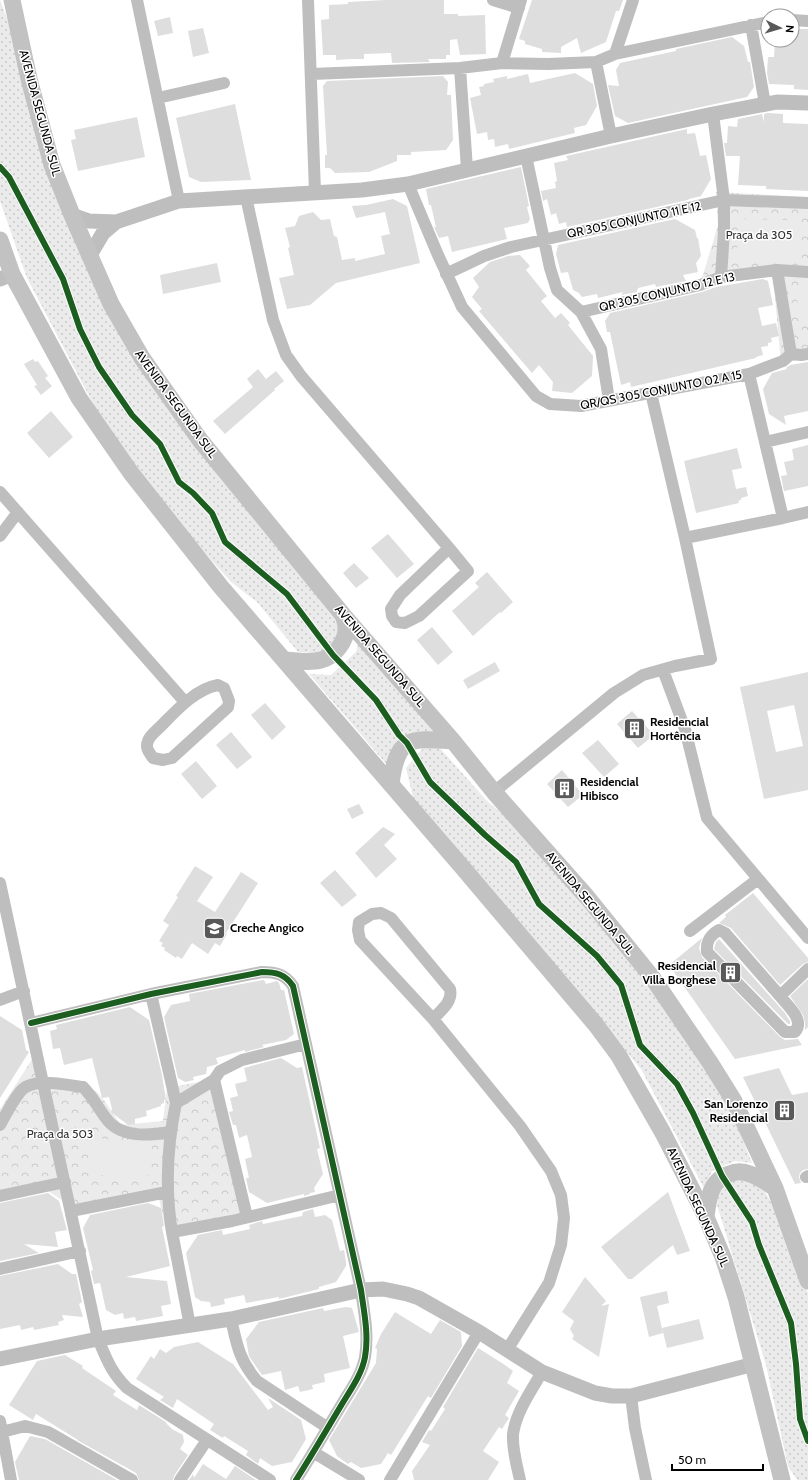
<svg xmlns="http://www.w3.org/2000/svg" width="808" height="1480" viewBox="0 0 808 1480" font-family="Cabin,sans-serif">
<defs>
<pattern id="grass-dots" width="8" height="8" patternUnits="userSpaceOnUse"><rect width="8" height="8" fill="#ebebeb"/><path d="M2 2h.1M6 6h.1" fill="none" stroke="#c8c8c8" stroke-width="1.8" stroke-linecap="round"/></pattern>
<pattern id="forest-crowns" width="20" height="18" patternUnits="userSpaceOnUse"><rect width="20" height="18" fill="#ebebeb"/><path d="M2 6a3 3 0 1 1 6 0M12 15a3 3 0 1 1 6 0" fill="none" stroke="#c8c8c8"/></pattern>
</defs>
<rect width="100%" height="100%" fill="#fff"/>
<path fill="url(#grass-dots)" d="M0 0 19 51 111 317 338 614 342 631C329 655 322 653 298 652L257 602 231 582 164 507 98 413 27 278 0 201Z
M360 637 436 731 388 766 309 674 331 675 356 652Z
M424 747H439L486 800 514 824 643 975 729 1105 752 1163 735 1161 712 1171 704 1188 641 1069 413 797 406 768Z
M731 1179H746L765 1192 779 1216 808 1293V1480H797L788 1466 766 1365 717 1205 719 1185Z"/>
<path fill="url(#forest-crowns)" d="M716 192 808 197V358L781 363 773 275 700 285 718 225Z
M40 1047 46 1078 85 1081 104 1100 121 1125 163 1121 167 1088 220 1078 249 1217 167 1236 158 1194 77 1210 42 1187 0 1195V1109Z"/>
<path fill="#ebebeb" d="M738 219 798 220V259H737Z
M798 286H808V318H797Z
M91 1137 152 1145 147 1181 86 1173Z"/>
<path fill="#dedede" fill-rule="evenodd" d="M386 0H444V14H458V16L485 15 486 54 460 55 457 39 450 40V55H446V59H428L430 62 392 63 391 53 364 54V59H351L336 60V55H323L321 20 329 19V5L348 4V2Z
M532 0H623L619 11H616L606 42 581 53 577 38 561 47V53L542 52V49L525 44V41L519 39Z
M170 17 173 33 158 36 154 21Z
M203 28 209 53 193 57 188 31Z
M798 29H808V90L794 89V85L769 84 767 73 768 57H774L775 40H792V33H798Z
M732 37 744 46 748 62H750L754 87 747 97 628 123 615 116 608 85 619 86 616 70 620 63 676 51V49Z
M575 73 593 84 597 106 586 125 574 128 575 133 509 149 508 144 495 147 494 139 488 140 487 132 477 134 470 98 481 95 479 87 484 86V84L494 82 493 79 507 76V79L528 74 530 83Z
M443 76 448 82 447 95H451L453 140 446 150 411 152V155H397V161L369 172 335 173 330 168H325V155H327L323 86 327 81Z
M235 104 251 180 201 182 189 177 176 118Z
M768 113 783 114V123L808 124V191L766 189V186L738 185 740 156H726L724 143H727L728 126 737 127 738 119 762 114 764 122V114Z
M137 117 145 157 78 171 71 140 76 139 74 130Z
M687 129V134L695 133 700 156 706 155 711 179 701 196 689 199 688 200 567 227 566 222 559 224 556 213 551 215 547 199 543 201 541 191 556 188 555 182 557 181 554 163 568 160 566 156Z
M521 167 529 206 527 207 530 219 528 223 504 228 507 239 452 252 448 236 439 238 434 227H436L431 205H429L426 189Z
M393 199 407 206 420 263 336 283 310 305 287 309 279 278 294 275 288 248 290 247 285 228 295 226 299 216 313 212 321 220 330 219 334 236 337 237 342 260 355 258V261L385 254 381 236 390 234 385 212 356 218 352 206 366 205Z
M675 219 695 230 697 238H698L701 256 696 263 698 272 683 275 686 281 656 287 655 284 638 288 637 292 621 295 623 292 598 298 597 294 582 297 579 293 573 290 568 272 561 273 556 254 558 245Z
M520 255 530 266 526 270 547 296 541 301 555 318 561 313 570 323 568 325 593 356 592 376 572 393 552 391 553 382 539 365 532 373 479 311 482 309 472 297 479 287 473 278 490 262 508 256Z
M217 263 221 282 163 294 160 275Z
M763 279 768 281 773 305 758 308 762 326 776 323 779 336 771 338 772 342 768 343V346L761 347 763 355 756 357V358L631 387 630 382 621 385 610 332H607L605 321 610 313 702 292 716 287Z
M33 359 35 362 38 361 48 376 45 378 52 386 41 395 34 386 37 385 24 364Z
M808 362V411L784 416 786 425 769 414 763 389 772 373 787 369 786 368 790 365Z
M258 369 266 379 276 371 284 381 274 389 275 390 225 434 213 421 253 387 247 379Z
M51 411 73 437 49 458 27 433Z
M808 445V486L784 491 781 476 787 475 784 462 794 460 792 449Z
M737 448 742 468 732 470 734 480 736 489 746 487 748 496 741 498V500L738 501 739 503 696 513 684 461Z
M388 534 414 564 397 578 371 548Z
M354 563 369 578 356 588 343 573Z
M487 572 513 602 501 613 500 612 473 636 452 611 479 587 475 583Z
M432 627 453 652 438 665 417 640Z
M495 662 500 671 468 689 463 680Z
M808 672V790L764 799 740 687ZM794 705 803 746 776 752 767 711Z
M265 703 286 727 272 740 251 715Z
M632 711 654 735 638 748 617 724Z
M231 732 252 757 237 769 216 745Z
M598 740 619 764 604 777 582 753Z
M196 761 217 786 202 799 181 774Z
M562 770 583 795 568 807 547 784Z
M359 804 364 813 352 819 347 809Z
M383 827 395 834 384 845 397 859 376 878 355 853Z
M195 866 213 877 197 901 215 912 241 872 258 883 226 933 227 934 220 946 215 943 208 954 192 943 182 959 177 956 176 958 164 950 165 948 161 946 163 943 159 941 169 925 163 921 178 897 176 896Z
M335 870 357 895 342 907 320 883Z
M753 893 808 958V962L803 964 780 985 731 928 719 923 726 917 725 915Z
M702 938 699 948 702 957 780 1037 785 1040 798 1039 802 1045 735 1059 669 965Z
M719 939 785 1013 790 1021V1024H788L714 949 716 942Z
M808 979V1027L805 1030V1023L803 1015 790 996Z
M263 980H264L266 984 277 981 279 983 281 990H284L294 1034 286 1040 262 1045 264 1047 245 1052V1050L216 1058 218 1064 207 1067 206 1074 193 1077 194 1080 185 1082 178 1078 164 1017 171 1005 190 1001 189 994Z
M130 1007 149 1020 162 1075 166 1100H164V1103L161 1104V1106L146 1111 147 1116 135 1119V1124L128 1125 111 1112 112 1109 109 1097 102 1098 92 1058 64 1065 60 1048 53 1049 50 1031 57 1029 56 1025Z
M0 1016 22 1030 26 1050 29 1052 0 1098Z
M281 1058 297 1068 302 1067 320 1148 317 1149 323 1174 314 1188 315 1192 310 1193V1194L304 1196V1194L267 1203 249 1192 246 1178H249L245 1159 252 1157 247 1135 239 1138 236 1125H233L229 1112 233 1111 230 1098 238 1096 235 1084 247 1081 244 1068Z
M779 1068 792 1095 808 1092V1169L803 1170 800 1173 799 1177 801 1183 795 1184 743 1077Z
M668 1192 690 1251 677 1255 673 1245 632 1279H628L601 1247Z
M48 1193 59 1201 67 1230 55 1232 58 1247 24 1244 39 1253 0 1261V1203Z
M148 1203 161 1208 164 1226 162 1227 170 1266 126 1277 167 1281 171 1304 161 1306 163 1316 136 1321 135 1317 124 1319 123 1313 115 1315 106 1310 100 1283 94 1284 91 1271 93 1270 83 1228 90 1215Z
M313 1209 315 1217 325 1215 332 1220 340 1251 344 1250 346 1262V1266L336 1282 319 1287V1289L279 1299V1297L246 1303 244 1295 224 1299 225 1304 211 1307 210 1302 201 1301 195 1297 186 1253 198 1235 222 1230 223 1235 250 1229 249 1225 262 1221 263 1224 302 1216 303 1212Z
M58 1264 72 1274H76L82 1302 79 1304 83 1317 62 1315 64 1320 58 1322 59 1325 34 1330 33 1327 21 1330 20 1325 0 1329V1276Z
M585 1277 606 1301 601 1306 609 1304 599 1357 572 1339 574 1336 570 1329 574 1321 562 1312Z
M667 1291 669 1303 657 1306 663 1333 649 1337 640 1297Z
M346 1307 352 1308 359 1332 343 1336 350 1368 324 1374 325 1382 312 1385 313 1389 300 1392 298 1386 285 1390 281 1371 262 1375 253 1362 249 1356 246 1339 259 1322 323 1308 324 1311Z
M395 1312 431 1334 440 1320 461 1332 462 1346 431 1398 428 1396 391 1455 388 1453 381 1464 361 1468 351 1462 348 1464 337 1456 329 1440 376 1363 377 1349 375 1348 381 1334Z
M699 1319 704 1339 667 1348 662 1328Z
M198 1342 233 1364 268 1410 273 1407 268 1398 301 1420 306 1439 292 1462 272 1466 260 1458 258 1464 246 1455 248 1451 224 1436 223 1438 210 1430 214 1424 177 1399 173 1408 160 1400 164 1397 136 1379 151 1356 154 1359 160 1349 166 1353 174 1347Z
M478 1348 505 1365 513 1371 507 1383 519 1391 505 1415 509 1418 502 1429 499 1427 483 1451 499 1462 488 1480H414L412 1471 430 1445 422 1442 429 1430 431 1431 445 1409 443 1407Z
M65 1355 83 1366 82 1368 116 1391 113 1395 137 1410 139 1405 166 1422V1423L172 1429 183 1435 184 1442 180 1449 188 1455 174 1476 173 1480H139L136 1473 77 1440H78L36 1414 33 1420 9 1405 37 1361Z
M30 1436 45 1439 117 1480H19L15 1462Z
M203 1464 226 1479 235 1466 256 1480H189L193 1474 194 1478Z"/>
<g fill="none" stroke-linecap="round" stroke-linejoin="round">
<path stroke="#bebebe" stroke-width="12" d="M137 0 179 201
M308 0 315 192
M493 0 519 8
M792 20 808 21
M751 25 765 104
M615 54 768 22
M596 62 611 136
M502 63 521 0
M460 68 467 169
M312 74 460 68 502 63 548 64 596 62 615 54 633 0
M158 98 224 83
M713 114 724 200V231L721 277
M526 156 550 268 557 290 581 312 601 349 609 400
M408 184 438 255 462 307 536 396 550 404 581 406 749 374 783 361 791 354 801 355 808 354
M246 197 273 320 286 355 301 376 449 548 468 571 419 616 405 623 396 622 392 616 391 609 400 595 449 548
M777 270 791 354
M446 274 484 256 511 247 724 200 808 203
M581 312 700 285 721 277 777 270 808 272
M749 374 783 518 808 512
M765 442 808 432
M0 492 185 702
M0 536 18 512
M685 538 783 518
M663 670 685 729 707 818 808 938
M218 685 224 688 229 701 228 707 172 758 163 760 153 758C149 752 145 748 148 741 150 735 156 731 160 727 175 712 195 689 218 685Z
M494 792 614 693 643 675 675 666 711 659 685 538 651 393
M0 883 98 1339C107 1360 111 1372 127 1388L270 1480
M381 913 391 918 450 989C453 1002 441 1010 433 1019L360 940 358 930 359 922 372 914Z
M690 931 758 879
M151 994 176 1103
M780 996C788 1006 805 1020 795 1032H785L707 952C706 941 710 935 719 930L725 933 780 996 808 969
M0 1000 24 991
M433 1019 520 1126 551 1171 561 1195 564 1218 561 1245 549 1283 507 1350
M31 1023 151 994 262 972C276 972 285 974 293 986L361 1290C364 1312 369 1335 365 1357 362 1374 351 1389 342 1404 327 1429 312 1455 296 1480
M0 1125C6 1114 12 1102 20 1092 32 1076 66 1085 83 1087 92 1096 97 1106 105 1117 119 1138 147 1136 170 1132
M806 1177 808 1176
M0 1196 65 1182
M71 1211 167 1192
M247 1217 214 1080 220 1071 242 1060 306 1044
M172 1232C165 1189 167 1146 176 1103L214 1080
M0 1269 80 1251
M231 1319C237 1345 239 1360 257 1381L328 1428
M190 1326 172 1232 232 1221 340 1195
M631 1396 635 1428 646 1480
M0 1421 11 1480
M2 1432 25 1426 48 1432 132 1480
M313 1452 359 1480
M180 1480 207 1440
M390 1480 479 1332
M520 1480C517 1466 512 1449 513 1434 516 1412 531 1391 542 1372"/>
<path stroke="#bebebe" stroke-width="15" d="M72 215 89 221 116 222
M90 255 103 233 116 222 179 201 362 190 408 184 611 136 713 114 777 102 808 103
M0 279 12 274
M0 1359 98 1339 231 1319 361 1290 383 1289 407 1294 419 1298 479 1332 542 1372 595 1393 612 1396H631L754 1364"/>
<path stroke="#c2c2c2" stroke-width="17" d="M12 0 29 79 52 165 72 215 111 304 142 358 200 440 343 615 453 741 494 792 587 897 652 977 711 1064 734 1101 775 1188 808 1281
M0 240 12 274 79 398 131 473 221 587 463 868 596 1025 619 1056 663 1133 706 1217 723 1257 736 1297 782 1480
M286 660C297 661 310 663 321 660 334 657 347 641 346 627 346 623 344 618 343 615
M391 784C397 736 410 738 453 741
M706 1217C708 1200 710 1180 729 1174 736 1171 743 1171 750 1174 759 1177 767 1183 775 1188"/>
<defs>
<path id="cycleway" d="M0 167 9 177 63 279 80 329 99 367 132 415 160 444 179 482 193 493 212 513 225 542 287 594 333 655 376 700 399 735 407 743 430 782 485 835 516 862 539 904 597 956 621 985 640 1045 677 1084 693 1113 722 1176 752 1222 759 1245 791 1323 796 1364 800 1419 808 1441
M31 1023 151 994 262 972C276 972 285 974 293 986L361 1290C364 1312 369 1335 365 1357 362 1374 351 1389 342 1404 327 1429 312 1455 296 1480"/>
</defs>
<use href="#cycleway" stroke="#fff" stroke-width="8"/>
<use href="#cycleway" stroke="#1b5e20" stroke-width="6"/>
</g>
<defs>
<symbol id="building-square" viewBox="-11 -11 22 22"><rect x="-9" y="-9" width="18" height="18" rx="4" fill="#595959" stroke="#fff"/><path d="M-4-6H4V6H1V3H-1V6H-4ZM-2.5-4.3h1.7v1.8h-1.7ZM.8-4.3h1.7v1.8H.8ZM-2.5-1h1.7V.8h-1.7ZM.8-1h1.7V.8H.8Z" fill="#fff"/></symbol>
<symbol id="school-square" viewBox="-11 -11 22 22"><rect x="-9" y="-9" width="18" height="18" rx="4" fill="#595959" stroke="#fff"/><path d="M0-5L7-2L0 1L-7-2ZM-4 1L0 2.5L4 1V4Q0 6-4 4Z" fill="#fff"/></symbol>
</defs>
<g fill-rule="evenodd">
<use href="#building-square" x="622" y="716" width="25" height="25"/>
<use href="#building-square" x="552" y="776" width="25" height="25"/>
<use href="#school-square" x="202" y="916" width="25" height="25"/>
<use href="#building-square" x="718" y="960" width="25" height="25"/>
<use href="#building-square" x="772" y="1098" width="25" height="25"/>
</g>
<g text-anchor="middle" stroke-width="3" stroke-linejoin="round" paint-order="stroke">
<g font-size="12" fill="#000" stroke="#fff">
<text transform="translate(40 113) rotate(75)" y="4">AVENIDA SEGUNDA SUL</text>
<text transform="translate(634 220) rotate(-12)" y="4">QR 305 CONJUNTO 11 E 12</text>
<text transform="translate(667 292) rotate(-13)" y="4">QR 305 CONJUNTO 12 E 13</text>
<text transform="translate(661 390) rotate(-11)" y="4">QR/QS 305 CONJUNTO 02 A 15</text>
<text transform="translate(176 404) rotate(54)" y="4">AVENIDA SEGUNDA SUL</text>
<text transform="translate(380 656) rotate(49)" y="4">AVENIDA SEGUNDA SUL</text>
<text transform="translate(590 903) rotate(50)" y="4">AVENIDA SEGUNDA SUL</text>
<text transform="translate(698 1207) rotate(65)" y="4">AVENIDA SEGUNDA SUL</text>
</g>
<g font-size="12" fill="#313131" stroke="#fff">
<text x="759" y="239">Praça da 305</text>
<text x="60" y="1138">Praça da 503</text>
</g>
<g font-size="12" font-weight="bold" fill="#000" stroke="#fff" text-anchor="start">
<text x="650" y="726">Residencial<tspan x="650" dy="14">Hortência</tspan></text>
<text x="580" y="786">Residencial<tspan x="580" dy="14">Hibisco</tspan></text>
<text x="230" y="932">Creche Angico</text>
<text x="716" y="970" text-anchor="end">Residencial<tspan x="716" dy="14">Villa Borghese</tspan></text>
<text x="768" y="1108" text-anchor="end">San Lorenzo<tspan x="768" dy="14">Residencial</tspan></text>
</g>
</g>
<g transform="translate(780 28) rotate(95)"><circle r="19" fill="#ffffff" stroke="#999999"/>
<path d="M0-3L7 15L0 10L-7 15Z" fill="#595959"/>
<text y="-6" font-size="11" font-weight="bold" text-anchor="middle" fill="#000000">N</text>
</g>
<path d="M672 1464v6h91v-6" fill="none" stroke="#000000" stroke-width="2"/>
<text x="678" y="1464" font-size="12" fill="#000000" stroke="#ffffff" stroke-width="3" paint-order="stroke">50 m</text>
</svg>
